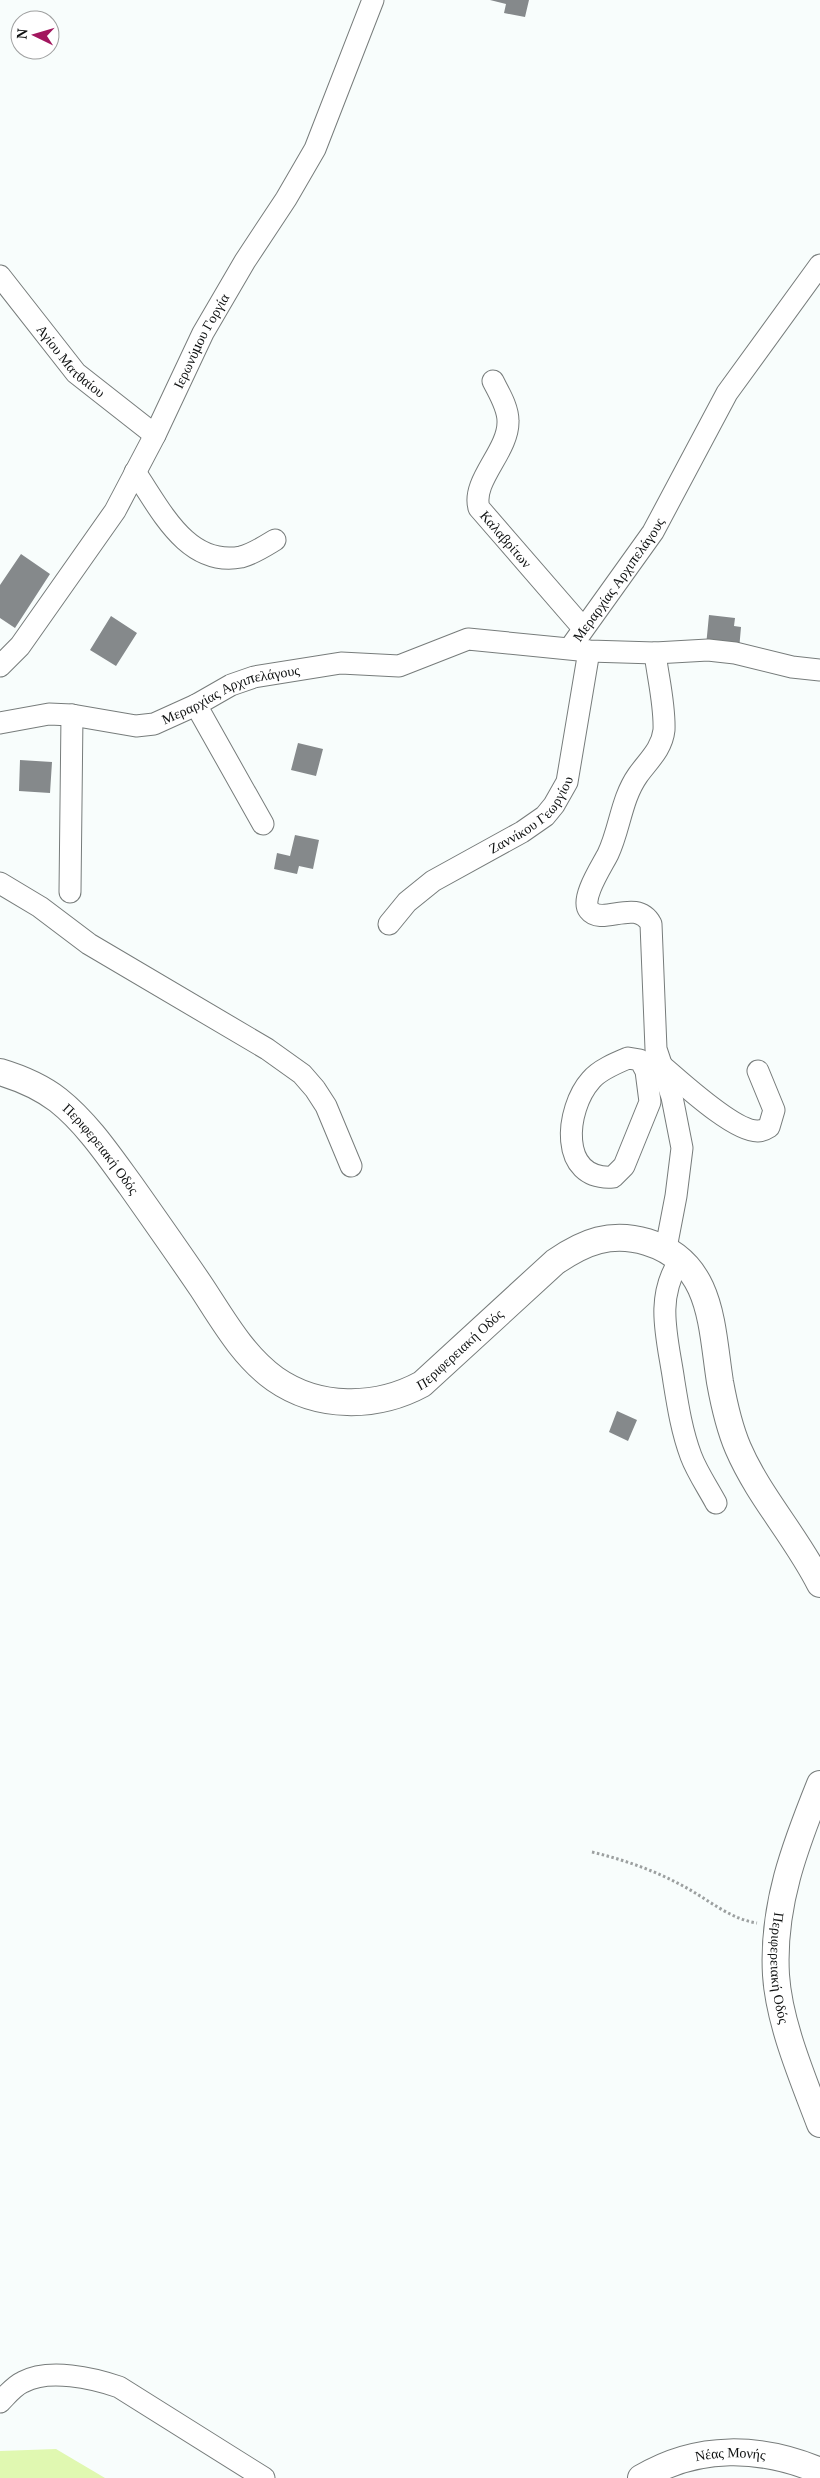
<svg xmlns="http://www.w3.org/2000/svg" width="820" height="2478" viewBox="0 0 820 2478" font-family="'PT Serif',serif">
<rect width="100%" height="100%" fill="#f8fdfc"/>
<path fill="#e0f8b1" d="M56 2449 105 2478H0V2451Z"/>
<path fill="#85898b" d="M490 0H529L525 17 504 13 506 4Z
M21 554 50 574 15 628 0 618V585Z
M709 615 735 618 734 626 741 627 739 650 706 646Z
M111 616 137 633 116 666 90 650Z
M298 743 323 749 316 776 291 770Z
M20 760 52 762 50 793 19 791Z
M295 835 319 840 313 869 299 866 297 874 274 869 277 853 290 856Z
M617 1411 637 1420 628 1441 609 1432Z"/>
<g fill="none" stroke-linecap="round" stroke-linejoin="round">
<defs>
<g id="minor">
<path id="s1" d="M0 276 76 373 155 435"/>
<path id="s2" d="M493 381C499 393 508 407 508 421 509 451 471 481 479 508L583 628"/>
<path d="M135 472C161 510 187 567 241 557 253 554 265 546 275 540"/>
<path id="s3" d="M570 648 653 532 727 393 820 265"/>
<path d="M655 653C658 678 665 705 664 730 662 749 648 761 638 775 621 799 620 829 608 854 602 866 580 899 589 910 602 927 636 897 651 924L656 1049 672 1097 682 1148 676 1196 666 1248"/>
<path id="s4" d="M0 666 20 646 115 511 155 435 203 333 245 261 286 199 315 149 373 0"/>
<path d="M196 705 263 824"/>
<path id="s5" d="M0 723 49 714 72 715 136 726 154 724 196 705 231 685 254 677 341 663 399 666 468 639 589 651 655 653 708 650 735 653 792 667 820 670"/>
<path d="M0 883 40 907 89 944 267 1049 302 1074 315 1089 326 1106 351 1166"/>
<path d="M70 892 72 715"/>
<path id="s6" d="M389 924 407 902 433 881 522 832 545 816 554 805 567 782 589 651"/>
<path d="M628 1058 640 1060 646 1071 650 1102 624 1166 613 1177C558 1181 565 1109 591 1080 599 1070 616 1063 628 1058Z"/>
<path d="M661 1065C680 1081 734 1132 758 1131 761 1131 766 1129 769 1127L774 1110 758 1071"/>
<path d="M680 1260C654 1299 668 1339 674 1382 678 1407 682 1432 691 1456 697 1472 708 1488 716 1503"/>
<path d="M0 2402C7 2395 14 2386 23 2382 49 2368 93 2378 119 2387L264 2478"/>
</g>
<g id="major">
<path id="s7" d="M0 1072C20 1078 41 1087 58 1100 87 1123 109 1156 131 1186 155 1220 179 1254 202 1288 223 1320 243 1356 275 1379 318 1409 376 1409 422 1384L555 1262C584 1242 611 1231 647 1242 713 1262 711 1325 720 1382 724 1404 729 1427 738 1448 759 1497 796 1536 820 1584"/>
<path id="s8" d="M820 1784C795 1846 772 1906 776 1975 779 2023 803 2079 820 2124"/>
<path id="s9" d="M641 2478C698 2444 761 2446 820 2471"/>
</g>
</defs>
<use href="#minor" stroke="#777c7b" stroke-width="23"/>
<use href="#major" stroke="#777c7b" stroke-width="28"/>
<path stroke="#9ca0a0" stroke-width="3" stroke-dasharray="2.5 2.5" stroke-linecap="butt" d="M592 1852C625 1860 656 1871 685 1887 709 1900 730 1919 757 1923"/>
<use href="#minor" stroke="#fff" stroke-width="21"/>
<use href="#major" stroke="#fff" stroke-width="26"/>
</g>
<g text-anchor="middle" stroke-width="5" stroke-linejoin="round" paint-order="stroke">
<g font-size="14" fill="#101212" stroke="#fff">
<text dy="5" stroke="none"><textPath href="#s4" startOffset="384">Ιερωνύμου Γοργία</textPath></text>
<text dy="5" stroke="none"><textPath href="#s1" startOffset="111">Αγίου Ματθαίου</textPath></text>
<text dy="5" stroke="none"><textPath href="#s2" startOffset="178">Καλαβρίτων</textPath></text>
<text dy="5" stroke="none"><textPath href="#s3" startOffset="84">Μεραρχίας Αρχιπελάγους</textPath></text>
<text dy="5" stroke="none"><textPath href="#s5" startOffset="239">Μεραρχίας Αρχιπελάγους</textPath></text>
<text dy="5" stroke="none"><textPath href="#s6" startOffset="182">Ζαννίκου Γεωργίου</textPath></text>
<text dy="5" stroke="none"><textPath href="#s7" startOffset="130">Περιφερειακή Οδός</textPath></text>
<text dy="5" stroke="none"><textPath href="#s7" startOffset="625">Περιφερειακή Οδός</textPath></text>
<text dy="5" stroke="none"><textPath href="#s8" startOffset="191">Περιφερειακή Οδός</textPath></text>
<text dy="5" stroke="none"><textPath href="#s9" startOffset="94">Νέας Μονής</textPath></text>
</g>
</g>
<g transform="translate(35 35) rotate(275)"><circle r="24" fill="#ffffff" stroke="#9fa0a0"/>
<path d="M0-4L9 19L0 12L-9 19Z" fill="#a2165e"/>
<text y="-8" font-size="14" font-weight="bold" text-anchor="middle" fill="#101212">N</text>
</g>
</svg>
